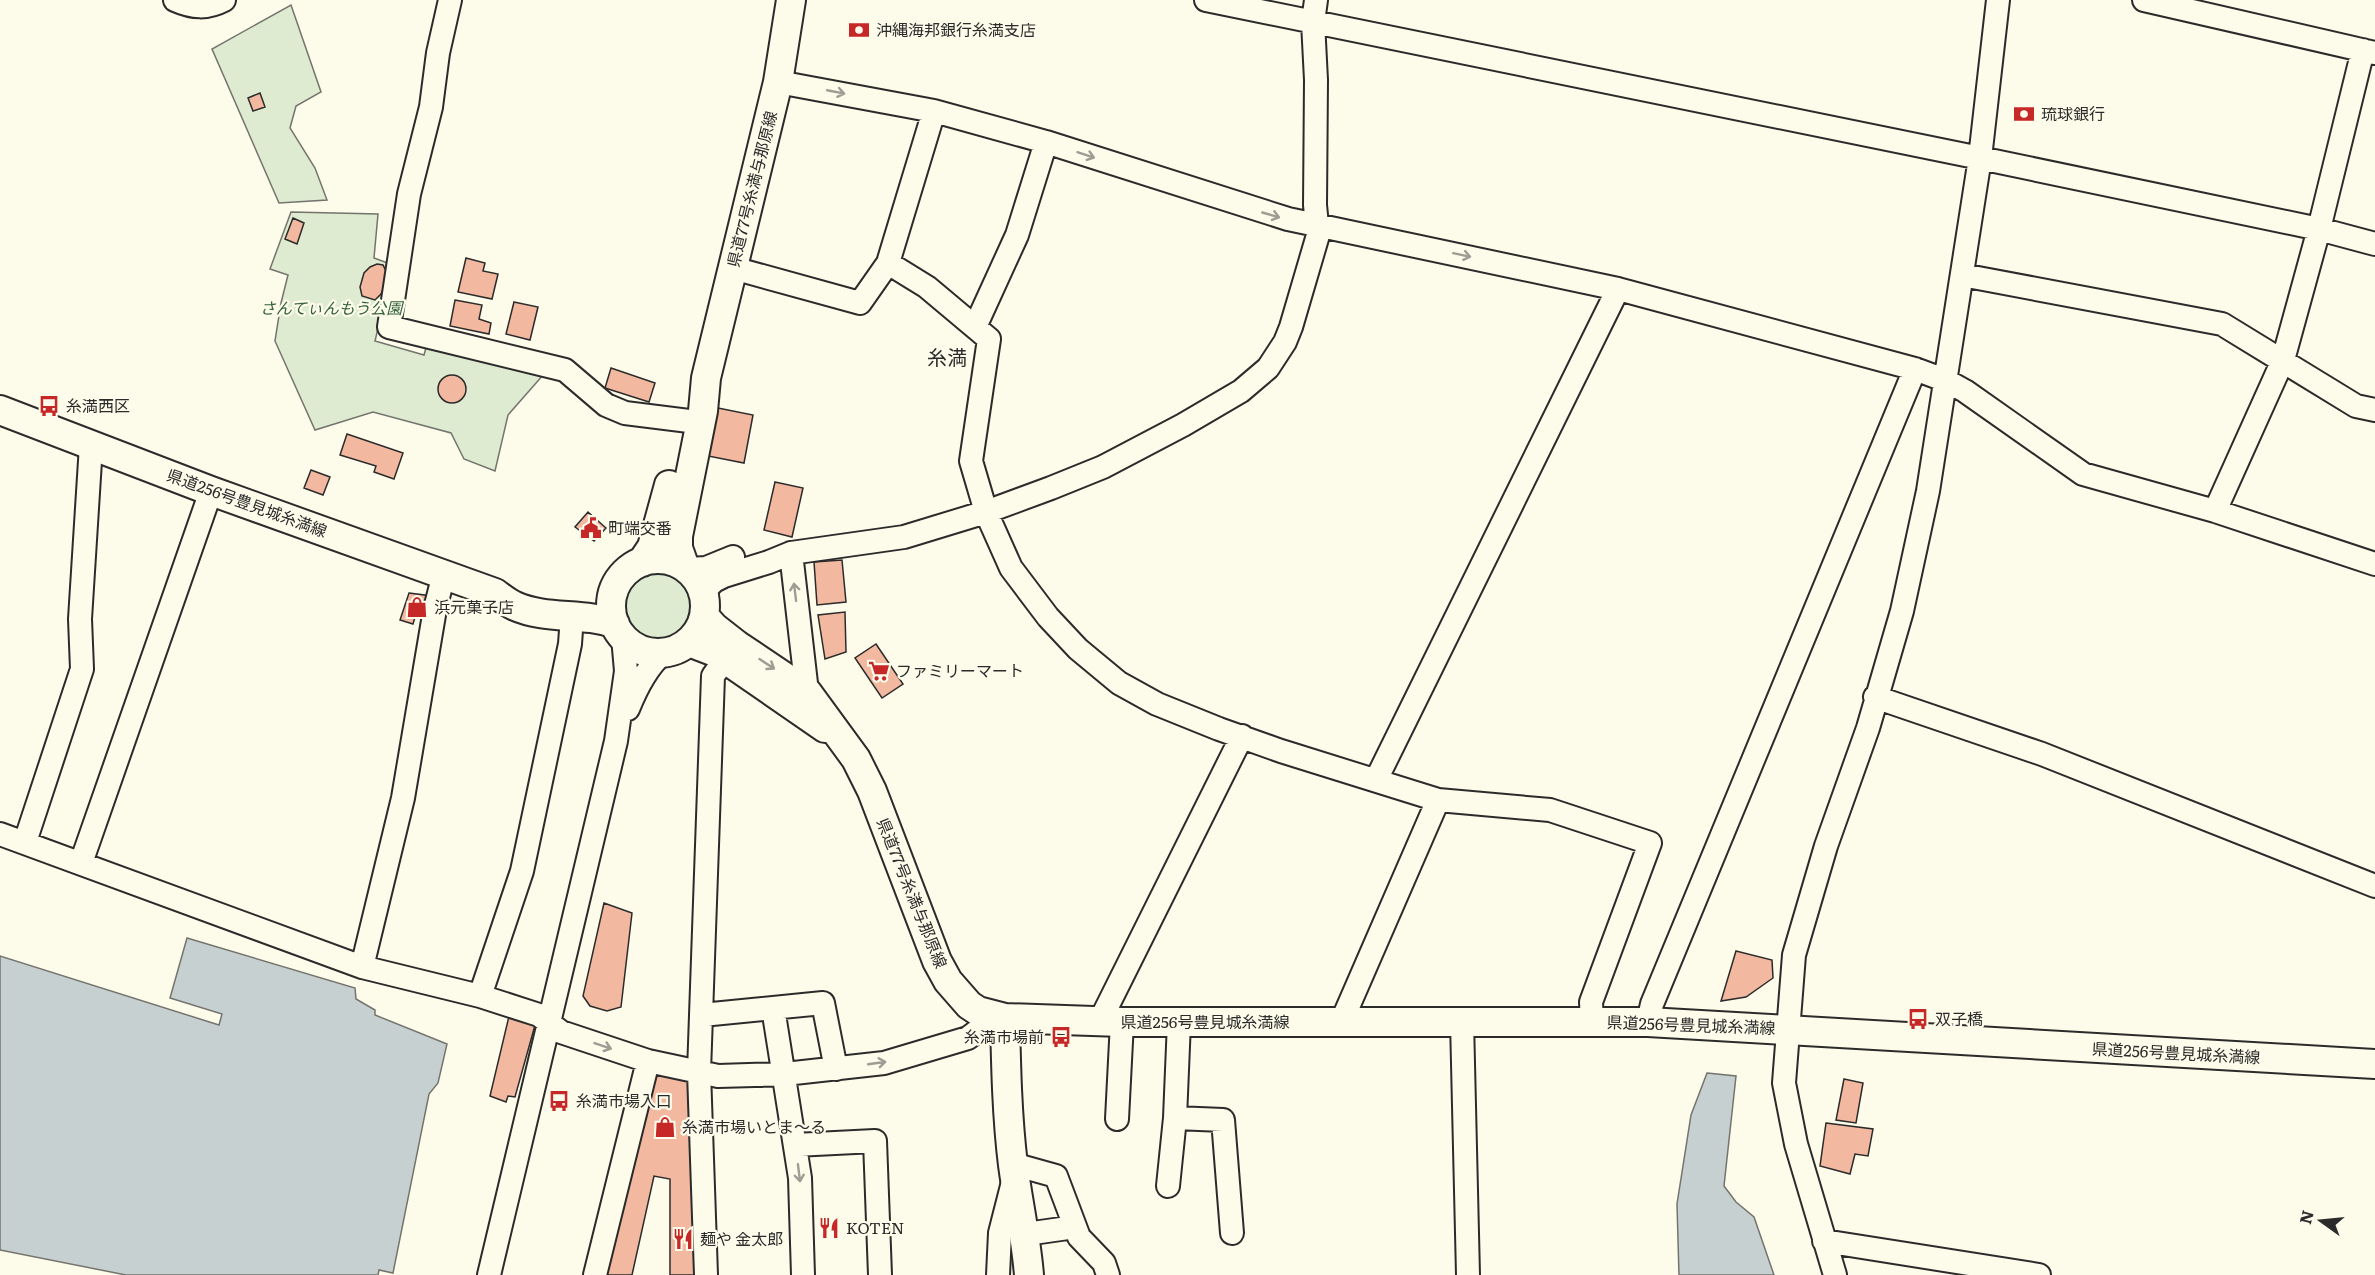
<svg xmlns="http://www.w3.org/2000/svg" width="2375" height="1275" viewBox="0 0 2375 1275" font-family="Literata,'Noto Sans JP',serif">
<rect width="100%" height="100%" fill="#fdfbea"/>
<path fill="#deebd1" stroke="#74746e" stroke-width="1.5" d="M291 5 321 92 296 106 290 128 315 168 327 200 279 203 212 49Z
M291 212 378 214 374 258 393 265 375 341 424 355 427 344 544 374 508 415 495 471 464 459 451 433 373 412 315 430 275 341 281 303 288 275 270 269Z
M619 606a39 39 0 1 1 78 0a39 39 0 1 1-78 0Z"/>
<path fill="#c7d0d0" stroke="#74746e" stroke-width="1.5" d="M187 938 355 988 356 999 375 1010V1015L447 1044 438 1083 429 1094 393 1273 379 1270 378 1275H126L0 1250V956L219 1025 222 1014 170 998Z
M1707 1073 1736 1076 1724 1186 1736 1202 1754 1217 1774 1275H1679L1677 1204 1691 1115Z"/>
<path fill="#f2b8a0" stroke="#2b2b2b" stroke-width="1.5" d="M260 93 265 107 253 111 248 98Z
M293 218 304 223 297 244 285 239Z
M466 258 485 263 483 271 498 274 492 299 458 292Z
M377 264 383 265 386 271V283L381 294 375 300 362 296 360 287 364 273 370 267Z
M455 300 482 305 479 319 491 323 489 334 450 326Z
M514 302 538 307 530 340 506 334Z
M611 368 655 383 649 402 605 388Z
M438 389a14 14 0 1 1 28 0a14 14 0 1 1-28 0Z
M718 408 753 415 744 463 708 456Z
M347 434 403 453 394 479 374 472 376 466 340 455Z
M311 470 330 477 323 495 304 488Z
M775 482 803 488 792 537 764 530Z
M588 512 606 528 594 541 575 527Z
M842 560 846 602 817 605 814 562Z
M409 593 432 596 425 618 415 617 413 624 400 620Z
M845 612 846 652 825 659 818 615Z
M876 644 903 684 882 698 855 658Z
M604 903 632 913 621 1007 607 1011 590 1006 583 996Z
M1736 951 1772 960 1773 978 1746 997 1721 1001Z
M510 1012 537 1018 515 1097 508 1096 506 1102 490 1096Z
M651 1068 691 1078 698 1275H670V1179L654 1176 632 1275H606Z
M1844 1079 1863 1083 1856 1123 1836 1120Z
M1826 1123 1873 1129 1868 1156 1855 1154 1850 1174 1820 1166Z"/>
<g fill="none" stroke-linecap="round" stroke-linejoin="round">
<defs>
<path id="minor" d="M175 0C193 8 207 9 224 0
M450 0 438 53 431 107 409 194 389 327 565 370 606 405 625 413 689 421
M1206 0 1980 158 2319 229 2375 244
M2144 0 2375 53
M778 82 934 111 1046 142 1288 219 1618 289 1915 369 1947 381 1965 391 2083 474 2215 511 2375 564
M888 263 934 111
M733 268 860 303 888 263 927 287 989 339 971 461 986 512 1011 568 1048 617 1078 649 1119 683 1157 704 1219 729 1281 751 1438 800 1550 810 1650 843 1591 1002 1592 1022
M1962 275 2222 324 2356 406 2375 410
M975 327 1017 235 1046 142
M2215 511 2283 360 2319 229 2363 50
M791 553 807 692
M688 569 706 568 733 557
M703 592 714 581 724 576 769 562 791 553 904 537 986 512 1051 488 1103 467 1183 425 1241 391 1268 368 1285 342 1291 327 1318 235 1315 205 1316 80 1313 22 1316 0
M1875 697 2042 754 2375 886
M628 709C636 689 647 667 663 653
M1376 780 1618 289
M0 834 362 967 480 996 539 1015 561 1032 648 1061 718 1076 785 1074 884 1063 968 1038 997 1016
M25 842 82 669 80 619 91 445
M81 863 211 491
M362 967 403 798 435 609 444 574
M480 996 522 871 570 644 572 616
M773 1008 800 1178 803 1275
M702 1015 823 1003 836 1069
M1100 1021 1242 736
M1462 1021 1468 1275
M1648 1022 1652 1004 1915 369
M1341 1023 1438 800
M1175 1118 1223 1120 1232 1233
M1117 1119 1122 1022
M795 1145 875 1141 880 1275
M1013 1164 1056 1176 1079 1237 1104 1263 1108 1275
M1168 1186 1175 1118 1179 1022
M1026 1234 1075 1227
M1824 1241 2039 1275
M489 1275 616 741 626 671 623 637
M595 1275 648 1061
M706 1275 699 1072 713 676 725 659
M998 1275 1000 1233 1013 1182
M1835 1275 1796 1144 1784 1083 1794 955 1826 846 1868 728 1902 611 1928 491 1980 158 1998 0"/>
<path id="major" d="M0 410 211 491 495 593C502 598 508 603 515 606 546 620 584 612 615 624
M611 606a47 47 0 1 1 94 0a47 47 0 1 1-94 0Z
M642 562 652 547 669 485
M684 565 678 548V536L703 411 706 378 778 82 791 0
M704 616 714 627 737 645 807 692 856 759 872 791 937 961 948 981 969 1005 978 1011 1005 1018 1122 1022H1648L2375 1064
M689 642 715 652 825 728
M1005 1018C1006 1067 1007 1116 1013 1165 1018 1202 1026 1238 1029 1275"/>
</defs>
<use href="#minor" stroke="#2b2b2b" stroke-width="26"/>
<use href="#major" stroke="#2b2b2b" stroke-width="32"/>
<use href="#minor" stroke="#fdfbea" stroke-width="22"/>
<use href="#major" stroke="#fdfbea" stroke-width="28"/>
</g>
<defs><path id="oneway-shaft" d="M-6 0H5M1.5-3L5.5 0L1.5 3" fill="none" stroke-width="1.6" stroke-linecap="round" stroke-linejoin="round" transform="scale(1.5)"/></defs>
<g stroke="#9e9d94">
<use href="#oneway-shaft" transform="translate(836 92) rotate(11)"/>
<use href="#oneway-shaft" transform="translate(1086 155) rotate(18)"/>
<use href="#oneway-shaft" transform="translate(1271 215) rotate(16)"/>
<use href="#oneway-shaft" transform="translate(1462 255) rotate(12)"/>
<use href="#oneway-shaft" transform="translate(795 592) rotate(-97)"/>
<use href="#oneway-shaft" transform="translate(767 664) rotate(33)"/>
<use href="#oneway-shaft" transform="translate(603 1046) rotate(19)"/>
<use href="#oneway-shaft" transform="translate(877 1063) rotate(-8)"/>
<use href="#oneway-shaft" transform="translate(799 1173) rotate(83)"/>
</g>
<defs>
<symbol id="bank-bare" viewBox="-9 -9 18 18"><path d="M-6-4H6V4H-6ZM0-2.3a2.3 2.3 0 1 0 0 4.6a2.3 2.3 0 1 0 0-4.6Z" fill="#c62828" stroke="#fdfbea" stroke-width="2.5" paint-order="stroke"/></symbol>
<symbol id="bus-bare" viewBox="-9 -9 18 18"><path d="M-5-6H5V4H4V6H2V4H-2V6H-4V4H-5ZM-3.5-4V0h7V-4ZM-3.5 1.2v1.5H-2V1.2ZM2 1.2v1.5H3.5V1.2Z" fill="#c62828" stroke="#fdfbea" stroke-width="2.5" paint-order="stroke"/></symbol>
<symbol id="civic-bare" viewBox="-9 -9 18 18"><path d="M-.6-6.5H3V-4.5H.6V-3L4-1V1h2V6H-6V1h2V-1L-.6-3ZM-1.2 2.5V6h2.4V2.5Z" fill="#c62828" stroke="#fdfbea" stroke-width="2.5" paint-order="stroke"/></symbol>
<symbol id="shop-bare" viewBox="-9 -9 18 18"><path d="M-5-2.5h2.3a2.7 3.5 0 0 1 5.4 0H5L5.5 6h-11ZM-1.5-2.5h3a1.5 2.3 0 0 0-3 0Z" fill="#c62828" stroke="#fdfbea" stroke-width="2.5" paint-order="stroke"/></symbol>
<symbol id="supermarket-bare" viewBox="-9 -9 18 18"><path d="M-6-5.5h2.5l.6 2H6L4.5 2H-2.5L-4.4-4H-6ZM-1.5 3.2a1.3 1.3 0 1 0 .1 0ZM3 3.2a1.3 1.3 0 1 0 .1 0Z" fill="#c62828" stroke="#fdfbea" stroke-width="2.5" paint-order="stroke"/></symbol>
<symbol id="restaurant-bare" viewBox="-9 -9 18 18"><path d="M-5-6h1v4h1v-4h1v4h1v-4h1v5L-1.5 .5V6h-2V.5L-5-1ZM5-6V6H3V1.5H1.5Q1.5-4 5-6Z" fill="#c62828" stroke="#fdfbea" stroke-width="2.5" paint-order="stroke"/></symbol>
</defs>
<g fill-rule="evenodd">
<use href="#bank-bare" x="844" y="15" width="30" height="30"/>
<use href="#bank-bare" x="2009" y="99" width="30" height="30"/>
<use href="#bus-bare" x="34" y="391" width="30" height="30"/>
<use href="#civic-bare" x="576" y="513" width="30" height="30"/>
<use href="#shop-bare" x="402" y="592" width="30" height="30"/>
<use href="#supermarket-bare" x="864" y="656" width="30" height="30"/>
<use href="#bus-bare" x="1903" y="1004" width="30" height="30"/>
<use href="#bus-bare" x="1046" y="1022" width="30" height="30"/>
<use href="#bus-bare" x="544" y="1086" width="30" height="30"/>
<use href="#shop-bare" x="650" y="1112" width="30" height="30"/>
<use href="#restaurant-bare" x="814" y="1213" width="30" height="30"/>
<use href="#restaurant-bare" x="668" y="1224" width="30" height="30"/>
</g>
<g text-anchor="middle" stroke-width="4.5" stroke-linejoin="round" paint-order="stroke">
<g font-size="16" fill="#2b2b2b" stroke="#fdfbea" text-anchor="start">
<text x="876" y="36">沖縄海邦銀行糸満支店</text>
<text x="2041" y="120">琉球銀行</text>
<text x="66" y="412">糸満西区</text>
<text x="608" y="534">町端交番</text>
<text x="434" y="613">浜元菓子店</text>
<text x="896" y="677">ファミリーマート</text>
<text x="1935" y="1025">双子橋</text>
<text x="1044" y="1043" text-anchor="end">糸満市場前</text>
<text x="576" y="1107">糸満市場入口</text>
<text x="682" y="1133">糸満市場いとま～る</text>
<text x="846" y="1234">KOTEN</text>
<text x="700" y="1245">麺や 金太郎</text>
</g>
<g font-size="16" fill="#2b2b2b" stroke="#fdfbea">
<text transform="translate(752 189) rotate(-76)" y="6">県道77号糸満与那原線</text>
<text transform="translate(247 503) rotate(20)" y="6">県道256号豊見城糸満線</text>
<text transform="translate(912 893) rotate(68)" y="6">県道77号糸満与那原線</text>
<text x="1205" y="1028">県道256号豊見城糸満線</text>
<text transform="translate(1691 1025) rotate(2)" y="6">県道256号豊見城糸満線</text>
<text transform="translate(2176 1053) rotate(3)" y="6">県道256号豊見城糸満線</text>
</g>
<g font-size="16" font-style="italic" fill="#34623c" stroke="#fdfbea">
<text x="331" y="314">さんてぃんもう公園</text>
</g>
<g font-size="20" fill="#2b2b2b" stroke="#fdfbea">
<text x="947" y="365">糸満</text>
</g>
</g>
<g transform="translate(2321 1221) rotate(285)" stroke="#fdfbea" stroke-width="4.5" paint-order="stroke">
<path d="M0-4.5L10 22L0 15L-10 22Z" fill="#2b2b2b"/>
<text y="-9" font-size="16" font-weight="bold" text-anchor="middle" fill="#2b2b2b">N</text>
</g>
</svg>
